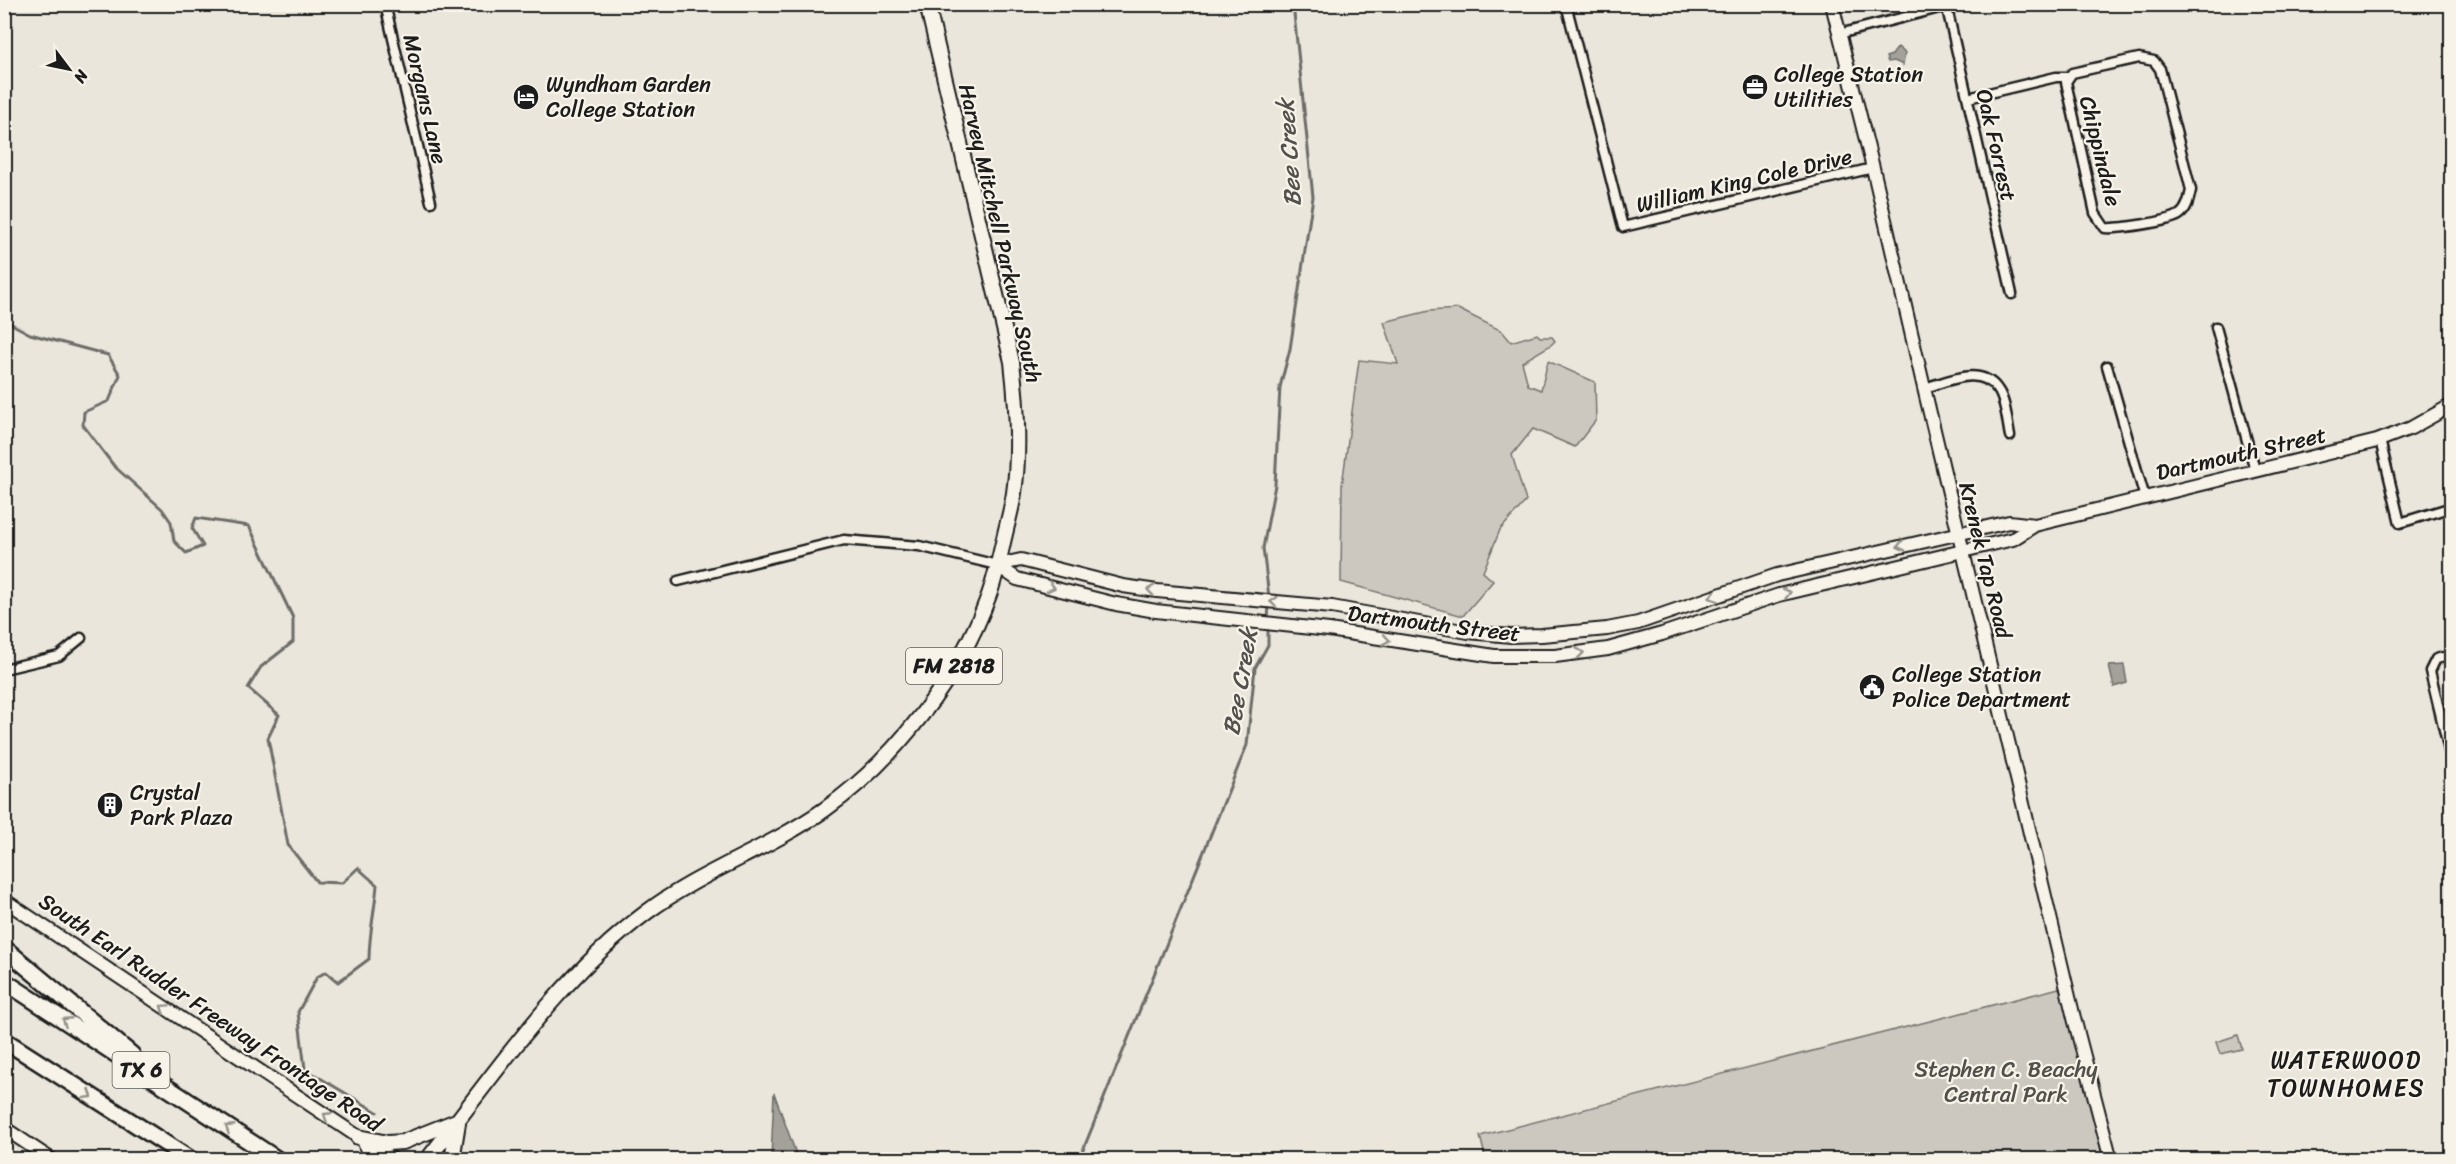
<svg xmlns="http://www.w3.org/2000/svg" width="2456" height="1164" viewBox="0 0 2456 1164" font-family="Sriracha,sans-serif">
<rect width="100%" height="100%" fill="#eae6dc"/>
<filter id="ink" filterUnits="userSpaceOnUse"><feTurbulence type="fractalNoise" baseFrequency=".0167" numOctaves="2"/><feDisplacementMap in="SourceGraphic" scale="12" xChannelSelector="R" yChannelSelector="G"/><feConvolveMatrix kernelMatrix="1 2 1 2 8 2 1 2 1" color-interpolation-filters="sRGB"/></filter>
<g filter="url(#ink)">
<path fill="#ccc8c0" stroke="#74726e" stroke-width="1.5" d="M1458 309 1502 331 1511 342 1537 334 1540 337H1552L1555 341 1551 345 1522 362 1528 385 1541 390 1548 361 1595 382 1596 420 1575 447 1533 429 1512 455 1526 501 1500 530 1483 572 1493 581 1463 616 1341 582 1342 485 1359 360 1398 364 1384 322 1429 311Z
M2067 986 2106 1159 1486 1160 1480 1136Z
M2238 1035 2242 1049 2220 1054 2216 1042Z"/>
<path fill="#a3a19a" stroke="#6d6c68" stroke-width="1.5" d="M1898 47 1905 53 1903 65 1894 61 1888 62 1886 57 1892 55Z
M2124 665 2127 683 2114 687 2109 666Z
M774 1093 798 1159H771Z"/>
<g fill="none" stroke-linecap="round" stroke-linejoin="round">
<path stroke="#6d6c68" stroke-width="3" d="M4 320 30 334 108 355 120 375 109 401 84 412 83 425 114 466 162 509 171 522 174 541 186 553 203 546 192 528 196 518 249 526 293 618V642L261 667 248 688 279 715 268 738 288 845 317 882 342 883 358 868 377 885C375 910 369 933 369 959L338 982 326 972 317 977 298 1012 305 1069 377 1112
M1269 597 1263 548 1275 485 1280 387 1290 349 1313 197 1293 4
M1268 621 1269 603
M1079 1160 1247 745 1255 668 1268 645V627"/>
<defs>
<path id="street" d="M385 4 431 202
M1566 4 1623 227 1873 168
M1946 4 2012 294
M1839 34 1955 4
M2139 58 2154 61 2160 69 2191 190C2189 199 2187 210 2179 215 2168 222 2118 229 2105 228L2095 213 2066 82 2072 73Z
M1968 98 2056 77H2069
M2216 327 2255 470
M2107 366 2145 498
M1924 388C1947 382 1981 364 1998 390 2006 401 2007 422 2010 436
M2380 440 2400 523 2452 507
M678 581 844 540 919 546 997 565
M2452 655 2436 659 2430 671 2452 763
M4 669 59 656 81 638"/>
<path id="secondary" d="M1832 4 1873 168 1924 388 2074 1018 2111 1160
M997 565 1017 579 1116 604 1156 611 1329 630 1494 656H1555L1608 649 1662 634 1779 595 2013 539 2035 525 2377 441 2411 428 2452 405
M997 565 1021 560 1123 586 1157 591 1332 607 1468 632 1511 636 1542 635 1607 629 1638 623 1777 575 2009 522 2035 525
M4 900 393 1160
M4 1128 52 1160
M363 1140 369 1155 368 1160"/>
<path id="primary" d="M358 1137 388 1143 403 1142 456 1121
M427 1160C495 1074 558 978 647 912 702 871 768 849 824 810 894 761 960 676 989 595 996 576 1000 555 1005 534 1008 521 1012 507 1014 493 1020 450 1017 406 1012 362L927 4
M452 1160 458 1123"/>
<path id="highway" d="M4 948 132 1055
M4 981 278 1160
M4 1040 191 1160"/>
</defs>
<use href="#street" stroke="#1c1c1c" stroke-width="13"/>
<use href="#secondary" stroke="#1c1c1c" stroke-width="16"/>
<use href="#primary" stroke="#1c1c1c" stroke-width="18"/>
<use href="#highway" stroke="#1c1c1c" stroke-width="20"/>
<use href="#street" stroke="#f7f3e8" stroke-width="8"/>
<use href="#secondary" stroke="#f7f3e8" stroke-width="12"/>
<use href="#primary" stroke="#f7f3e8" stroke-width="14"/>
<use href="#highway" stroke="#f7f3e8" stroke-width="15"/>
</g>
<defs><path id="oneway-chevron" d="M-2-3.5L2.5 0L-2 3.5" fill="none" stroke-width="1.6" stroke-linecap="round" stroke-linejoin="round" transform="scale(1.5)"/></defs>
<g stroke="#94928c">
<use href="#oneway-chevron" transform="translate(1901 546) rotate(167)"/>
<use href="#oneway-chevron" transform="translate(1051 587) rotate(14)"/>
<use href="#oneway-chevron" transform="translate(1151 590) rotate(-172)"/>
<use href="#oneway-chevron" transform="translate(1787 593) rotate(-14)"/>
<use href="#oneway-chevron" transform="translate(1713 597) rotate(161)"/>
<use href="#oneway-chevron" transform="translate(1274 602) rotate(-175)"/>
<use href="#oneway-chevron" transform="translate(1386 640) rotate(10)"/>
<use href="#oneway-chevron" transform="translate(1580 653) rotate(-7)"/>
<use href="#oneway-chevron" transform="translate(164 1008) rotate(-146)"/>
<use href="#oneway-chevron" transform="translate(66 1021) rotate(-147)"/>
<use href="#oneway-chevron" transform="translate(89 1095) rotate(32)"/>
<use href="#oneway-chevron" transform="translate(327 1116) rotate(-147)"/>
<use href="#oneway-chevron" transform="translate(229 1128) rotate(-147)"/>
</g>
</g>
<defs>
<symbol id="office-disc" viewBox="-11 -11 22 22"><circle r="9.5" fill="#1c1c1c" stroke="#f7f3e8"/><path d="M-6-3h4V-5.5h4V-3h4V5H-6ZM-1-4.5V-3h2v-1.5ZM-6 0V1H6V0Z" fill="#fff"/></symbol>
<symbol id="hotel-disc" viewBox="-11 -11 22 22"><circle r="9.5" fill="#1c1c1c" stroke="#f7f3e8"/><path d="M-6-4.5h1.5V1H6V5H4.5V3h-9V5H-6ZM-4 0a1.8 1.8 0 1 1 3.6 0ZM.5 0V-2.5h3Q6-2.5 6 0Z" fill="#fff"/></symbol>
<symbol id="civic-disc" viewBox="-11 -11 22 22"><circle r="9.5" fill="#1c1c1c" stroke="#f7f3e8"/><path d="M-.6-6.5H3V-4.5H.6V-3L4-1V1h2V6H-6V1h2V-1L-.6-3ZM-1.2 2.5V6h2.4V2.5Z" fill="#fff"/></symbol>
<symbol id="building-disc" viewBox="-11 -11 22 22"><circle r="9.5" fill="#1c1c1c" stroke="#f7f3e8"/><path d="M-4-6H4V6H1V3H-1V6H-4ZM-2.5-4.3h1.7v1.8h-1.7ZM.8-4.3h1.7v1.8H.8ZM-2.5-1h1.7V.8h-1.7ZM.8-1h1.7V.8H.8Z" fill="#fff"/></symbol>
</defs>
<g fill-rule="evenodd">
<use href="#office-disc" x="1740" y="72" width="30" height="30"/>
<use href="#hotel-disc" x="511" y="82" width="30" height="30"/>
<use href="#civic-disc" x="1857" y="672" width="30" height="30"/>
<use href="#building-disc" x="95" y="790" width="30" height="30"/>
</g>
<g text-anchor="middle" stroke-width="4.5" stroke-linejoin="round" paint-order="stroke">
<g fill="#f7f3e8" stroke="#5e5c59" stroke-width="1.5">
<rect x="906" y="648" width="96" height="36" rx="4.5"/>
<rect x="112.5" y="1052" width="57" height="36" rx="4.5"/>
</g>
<g font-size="21" font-weight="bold" fill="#1c1c1c">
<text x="954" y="673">FM 2818</text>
<text x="141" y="1077">TX 6</text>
</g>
<g font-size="22" fill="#1c1c1c" stroke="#f7f3e8" text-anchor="start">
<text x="1774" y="82">College Station<tspan x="1774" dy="25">Utilities</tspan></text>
<text x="546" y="92">Wyndham Garden<tspan x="546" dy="25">College Station</tspan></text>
<text x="1892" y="682">College Station<tspan x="1892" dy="25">Police Department</tspan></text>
<text x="130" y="800">Crystal<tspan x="130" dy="25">Park Plaza</tspan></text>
</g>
<g font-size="22" fill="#1c1c1c" stroke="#f7f3e8">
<text transform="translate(426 99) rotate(77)" y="8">Morgans Lane</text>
<text transform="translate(1997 145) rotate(77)" y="8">Oak Forrest</text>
<text transform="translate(2101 151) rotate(76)" y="8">Chippindale</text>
<text transform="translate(1744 180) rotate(-13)" y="8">William King Cole Drive</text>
<text transform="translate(1001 233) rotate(77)" y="8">Harvey Mitchell Parkway South</text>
<text transform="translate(2241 453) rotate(-13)" y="8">Dartmouth Street</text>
<text transform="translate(1986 560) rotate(76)" y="8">Krenek Tap Road</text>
<text transform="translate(1434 623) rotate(7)" y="8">Dartmouth Street</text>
<text transform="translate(211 1012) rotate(34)" y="8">South Earl Rudder Freeway Frontage Road</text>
</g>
<g font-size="22" fill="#51504d" stroke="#f7f3e8">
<text x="2006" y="1077">Stephen C. Beachy<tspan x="2006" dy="25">Central Park</tspan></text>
</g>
<g font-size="24" font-style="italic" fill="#52514e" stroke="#f7f3e8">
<text transform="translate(1289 153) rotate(-94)" y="8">Bee Creek</text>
<text transform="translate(1240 682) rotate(-80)" y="8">Bee Creek</text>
</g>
<g font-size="24" letter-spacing="1.5" fill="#1c1c1c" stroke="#f7f3e8">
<text x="2346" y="1068">WATERWOOD<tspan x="2346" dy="28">TOWNHOMES</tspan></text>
</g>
</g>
<rect width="2456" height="1164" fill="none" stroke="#f7f3e8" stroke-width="24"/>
<rect x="12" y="12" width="2432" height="1140" fill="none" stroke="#1c1c1c" stroke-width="2" filter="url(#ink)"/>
<g transform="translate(69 69) rotate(122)" stroke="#f7f3e8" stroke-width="4.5" paint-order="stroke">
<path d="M0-4.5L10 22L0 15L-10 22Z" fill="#1c1c1c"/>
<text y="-9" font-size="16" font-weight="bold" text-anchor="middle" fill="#1c1c1c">N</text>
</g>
</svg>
